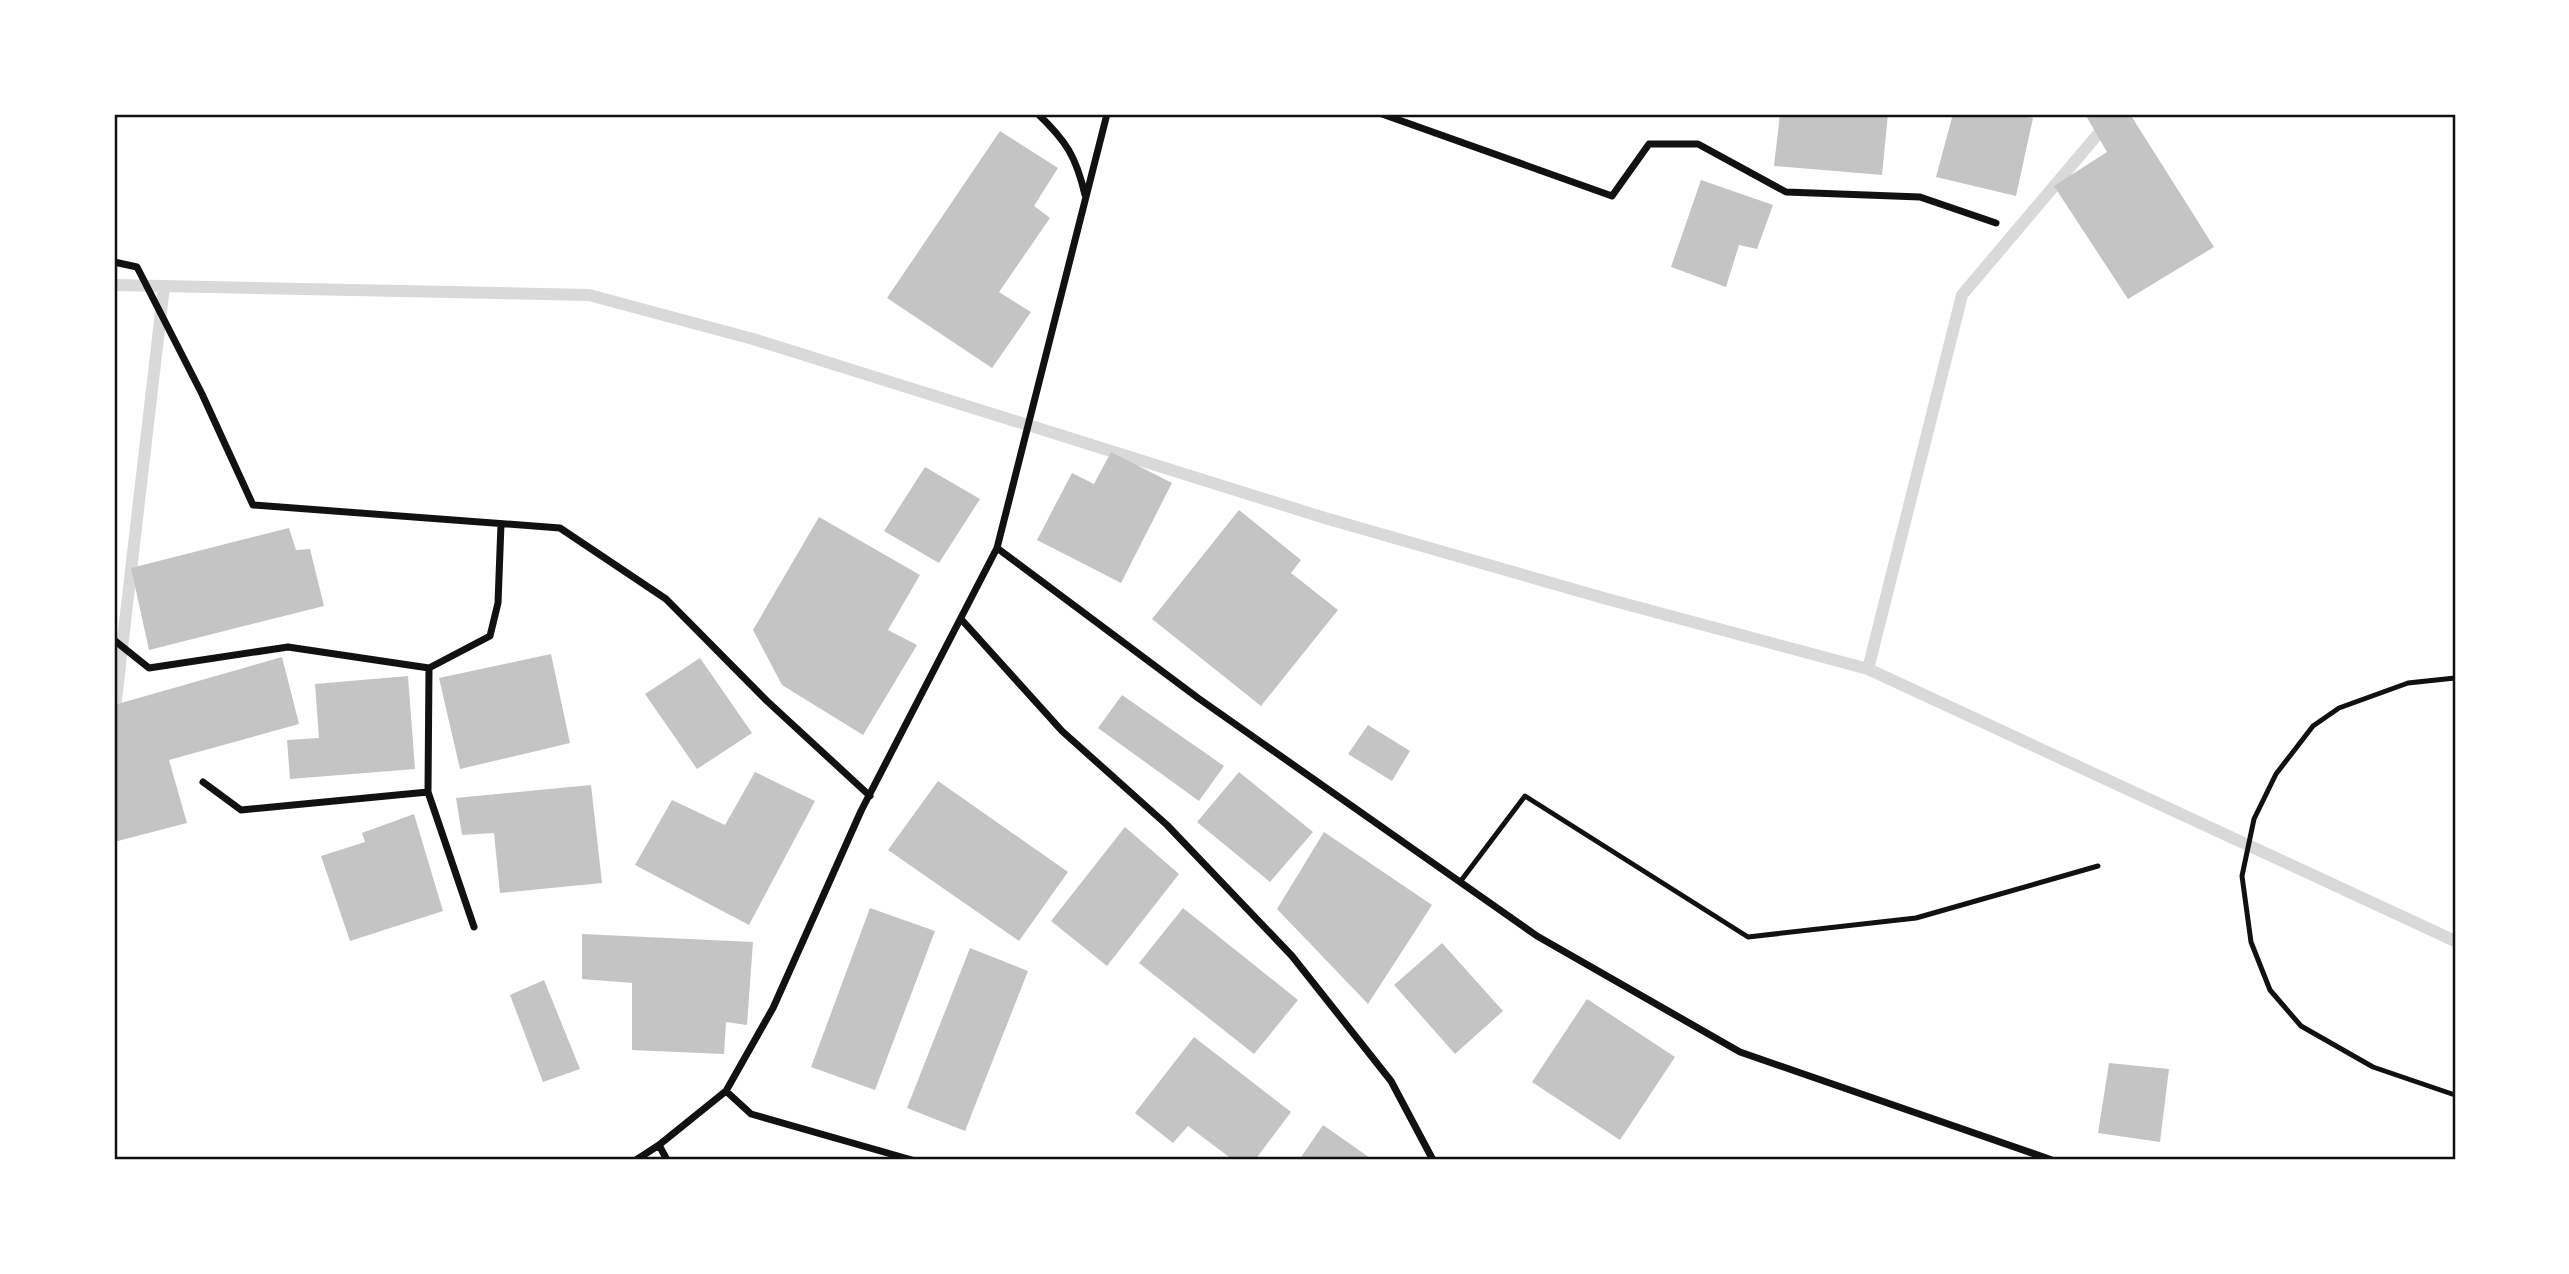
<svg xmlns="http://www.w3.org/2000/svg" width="2569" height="1274" viewBox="0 0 2569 1274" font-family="Cabin,sans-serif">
<rect width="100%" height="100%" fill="#fff"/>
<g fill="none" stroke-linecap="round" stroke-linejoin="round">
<path stroke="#d9d9d9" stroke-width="12" d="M114 285 589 295 753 339 1325 518 1607 599 1868 669 2455 941
M1868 669 1962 295 2115 114
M114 717 164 286"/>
</g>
<path fill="#c4c4c4" d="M1780 114H1888L1882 175 1774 166Z
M1953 114H2015L2033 118 2016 196 1936 177Z
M2085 114H2130L2214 247 2128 299 2054 186 2107 152Z
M1000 131 1058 168 1034 206 1050 218 999 292 1031 312 992 368 887 298Z
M1701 180 1773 205 1757 249 1739 245 1726 287 1671 267Z
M1111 452 1172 483 1121 583 1037 540 1072 473 1094 484Z
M925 467 980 499 939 563 884 531Z
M1239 510 1301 560 1291 573 1338 610 1261 706 1152 619Z
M819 517 920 575 888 630 917 645 863 735 782 685 753 630Z
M289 528 296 550 310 549 324 606 149 650 131 568Z
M551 654 570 743 460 769 439 678Z
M282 657 299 724 169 760 187 823 114 842V705Z
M700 658 752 733 697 769 645 694Z
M408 676 415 769 290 779 287 740 319 738 315 684Z
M1122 695 1224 766 1199 801 1098 728Z
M1368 725 1410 751 1392 781 1348 754Z
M755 772 815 801 749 925 635 865 672 800 725 825Z
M1239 772 1313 832 1270 882 1197 822Z
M938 781 1068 872 1019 941 888 850Z
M591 785 602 883 500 893 494 833 462 835 456 798Z
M414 814 443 911 350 941 321 856 365 842 362 833Z
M1125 827 1179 874 1107 966 1051 921Z
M1324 832 1432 905 1368 1004 1277 909Z
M870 908 935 931 875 1090 811 1067Z
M1183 908 1298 1000 1254 1054 1139 963Z
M582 934 753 942 747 1025 726 1022 724 1054 632 1050V983L582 979Z
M1442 943 1503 1011 1455 1054 1394 985Z
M970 948 1028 971 965 1131 907 1108Z
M544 980 580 1069 543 1082 510 995Z
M1587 999 1675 1057 1620 1140 1532 1082Z
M1194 1037 1291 1112 1255 1160H1233L1188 1126 1173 1143 1135 1113Z
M2109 1063 2169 1069 2160 1142 2098 1133Z
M1323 1125 1373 1160H1299Z"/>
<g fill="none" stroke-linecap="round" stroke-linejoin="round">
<path stroke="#111" stroke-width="5" d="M2455 678 2408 683 2339 708 2313 726 2276 774 2254 819 2242 876 2251 942 2270 990 2301 1026 2373 1067 2455 1095
M1460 882 1525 796 1748 937 1916 918 2098 866"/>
<path stroke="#111" stroke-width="7" d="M1038 114C1066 141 1076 156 1085 195
M1382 114 1612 196 1649 144H1698L1786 192 1920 197 1996 223
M114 262 137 267 202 394 253 505 560 528 666 599 767 701 870 796
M997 548 1198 698 1537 936 1740 1052 2052 1160
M961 619 1062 731 1167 825 1292 956 1391 1081 1433 1160
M114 640 149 668 288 647 429 668 490 636 498 603 501 524
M429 668 428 792 474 927
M203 782 241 810 428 792
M726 1091 751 1114 912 1160
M659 1145 667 1160
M636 1160 659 1145 726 1091 773 1008 861 811 997 548 1107 114"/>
</g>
<rect width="2569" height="1274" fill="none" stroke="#ffffff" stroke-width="231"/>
<rect x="116" y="116" width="2338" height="1042" fill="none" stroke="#111" stroke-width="2.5"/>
</svg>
